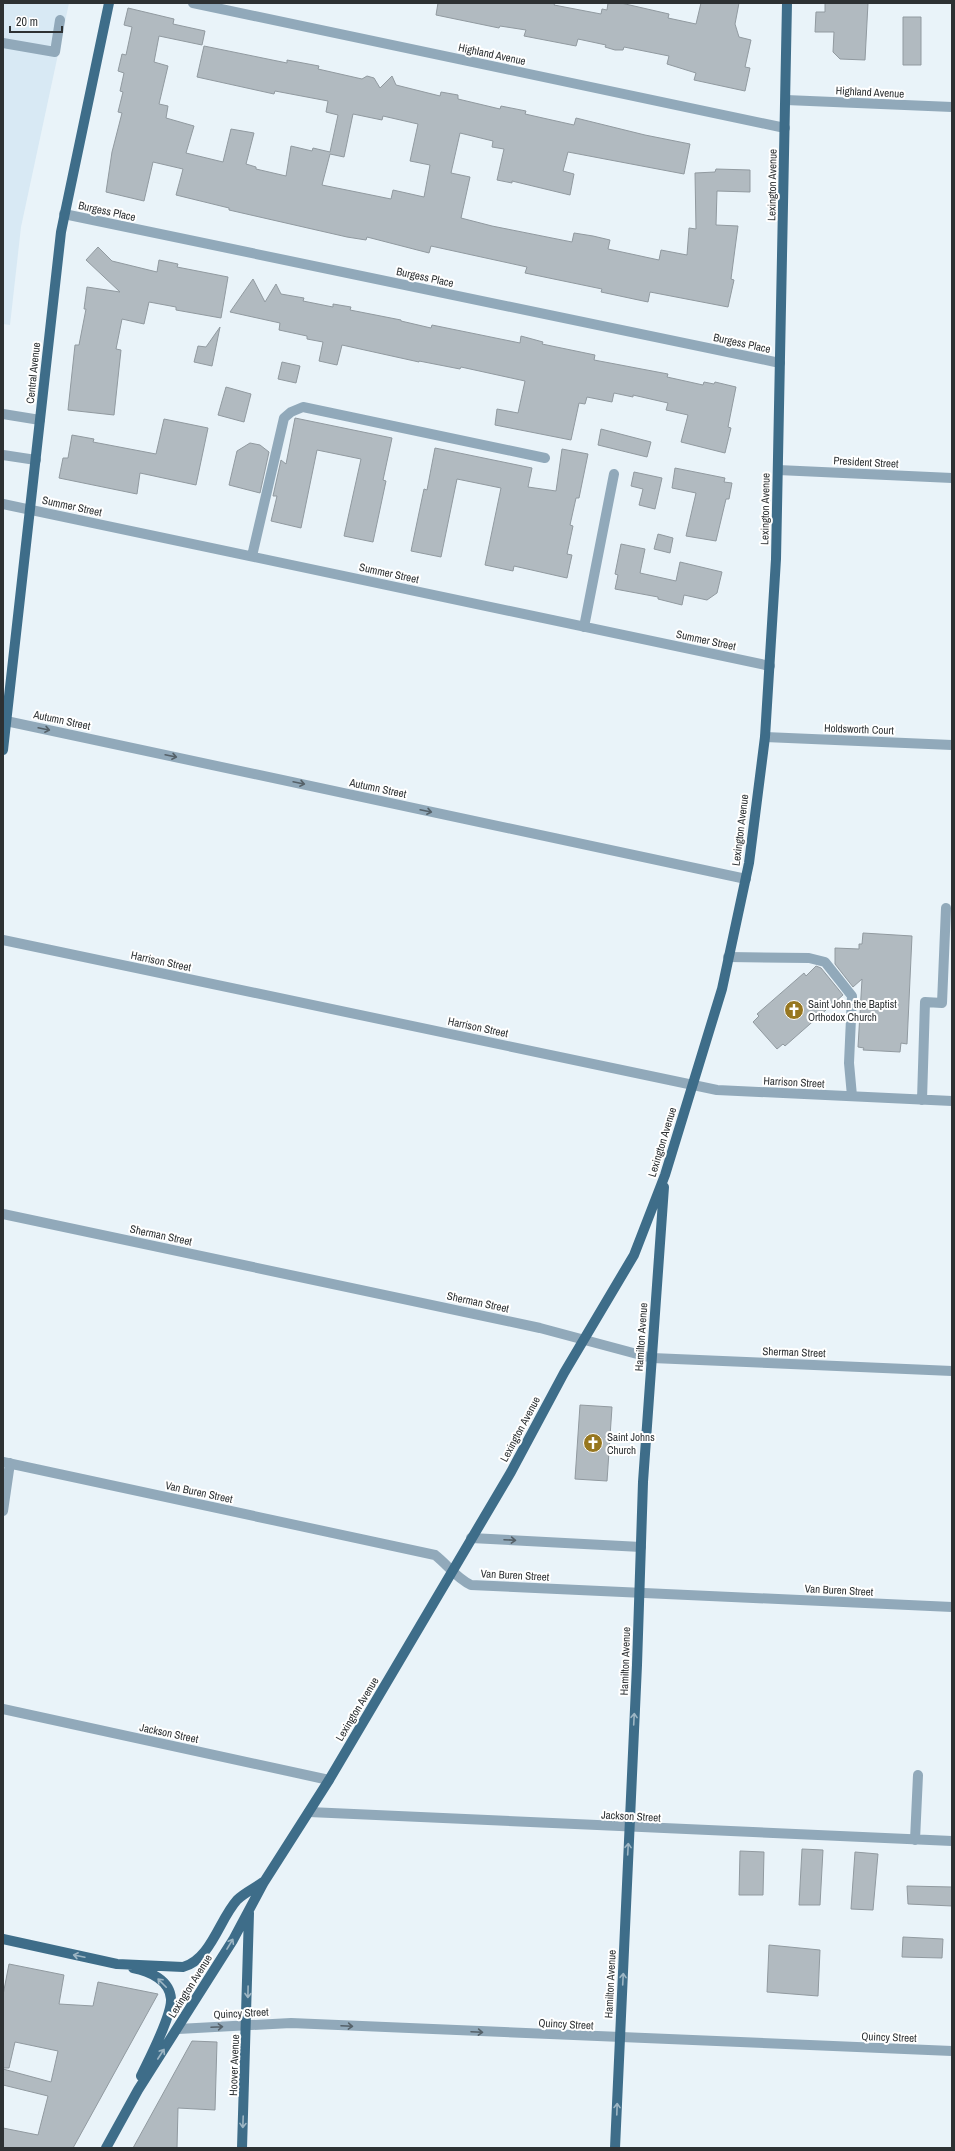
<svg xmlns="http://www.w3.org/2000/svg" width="955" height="2151" viewBox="0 0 955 2151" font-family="'Archivo Narrow',sans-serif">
<rect width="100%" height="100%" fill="#e9f3f9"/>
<path fill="#d8e9f4" d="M3 3H69L21 227 10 325 3 324Z"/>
<path fill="#b1bac0" stroke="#919aa0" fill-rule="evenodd" d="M438 3H555L554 5 601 14 602 9 607 10 608 3H621L669 14 668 18 696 24 701 3H739L735 24 739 37 751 40 745 67 750 68 745 91 694 80 696 73 667 64 669 56 624 47 623 50H615L605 47 606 45 578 39 576 46 524 36 526 30 500 26 499 28 436 15Z
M825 3H868L865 60 840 59 833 52 834 32H815L816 12H825Z
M128 8 174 19 173 24 205 31 202 45 159 36 154 62 168 66 159 104 168 106 166 118 194 126 186 153 223 162 231 129 254 133 246 164 256 167V169L286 176 291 146 312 151 313 148 330 152 338 115 326 112 328 101 275 91 274 94 197 77 204 46 287 63V60L319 66 318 69 362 79 367 76 374 78 380 88 392 76 396 85 440 96 441 92 458 95V99L500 109 501 106 526 111 525 114 574 125 576 118 645 135 690 144 684 174 568 152 563 171 574 174 570 195 512 181V183L497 180 504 149 492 147 493 141 460 133 451 173 470 177 461 218 492 226 572 242 574 233 593 236 610 240 608 249 659 260 661 250 687 255 689 228 696 229 695 173 715 172 716 169 750 170V192L717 191 716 225 738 226 731 279 734 280 728 307 650 292 648 302 601 292 602 289 525 273 527 267 431 246 429 253 367 237 366 240 347 237 229 210V208L176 195 183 169 153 162 144 201 106 192 112 152 122 113 118 112 123 92 120 91 124 73 118 71 122 54 126 55 132 27 124 25ZM353 114 382 120 383 116 418 124 410 161 430 165 424 197 393 190 391 199 322 185 330 154 344 157Z
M903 17H921V65H903Z
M98 247 112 261 157 272 159 260 178 264 177 267 228 277 221 318 176 310V307L149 302 144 324 122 319 116 349 121 350 114 415 68 410 75 345H79L86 309H84L87 287 120 292 86 260Z
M253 279 265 302 276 284 281 294 304 298 303 301 333 307V304L351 307 350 310 401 320V321L431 328 432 325 520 343 521 336 543 342 542 344 595 355 594 360 668 374 667 377 703 385 704 382 714 384 715 382 736 387 728 427 731 428 725 453 681 442 688 415 666 410 668 403 633 395V397L614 393 612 402 587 397 585 404 579 403 571 440 495 425 497 409 518 413 525 381 461 367 460 369 419 361V362L342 345 337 365 319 361 323 342 307 339V336L279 330 280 323 230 312Z
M220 327 212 366 194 362 198 346 206 347Z
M282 362 300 366 296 383 278 379Z
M226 387 251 394 244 422 218 415Z
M295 418 392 438 383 480 386 481 373 542 344 536 361 459 317 450 301 528 271 521 277 496H273L281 460 286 464Z
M164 419 208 428 196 485 140 473 137 494 59 478 63 458H68L72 435 94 439 93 442 156 454Z
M601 429 651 442 647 457 598 445Z
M250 443 260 445 269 452 260 493 229 485 237 451Z
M435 448 532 468 528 487 556 491 562 449 588 454 579 498H576L570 525 573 526 567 554 572 555 567 578 514 566 513 571 485 565 501 488 457 479 441 557 411 551 424 489 427 490Z
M675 468 725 478 724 482 732 483 729 499H726L716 541 686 536 696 493 672 488Z
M634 472 662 478 655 509 639 505 643 489 631 486Z
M658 534 673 538 670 553 654 549Z
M621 544 645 549 640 573 676 581 680 562 722 572 717 593 707 600 684 595 682 605 658 599V597L615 589 618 575 615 574Z
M863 933 912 936 907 1044 901 1043 900 1052 863 1050 864 1048 858 1047 862 979 853 987 835 964V948L859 949V944H862Z
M816 966 821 968 843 995 785 1046 783 1044 777 1049 753 1022 759 1016 757 1014 804 973 806 976Z
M580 1405 612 1407 607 1481 575 1479Z
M802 1849 823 1850 820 1905H799Z
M740 1851 764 1852 763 1895H739Z
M855 1852 878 1854 873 1910 851 1909Z
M907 1886 952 1887V1906L908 1904Z
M903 1937 943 1939 942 1958 902 1957Z
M769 1945 820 1950 818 1996 767 1992Z
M9 1964 64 1975 59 2004 93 2006 98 1982 158 1994 73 2148H3V2128L38 2135 48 2096 3 2085V2069L51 2082 58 2051 15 2042 9 2068H3V1995Z
M192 2041 217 2042 215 2110 178 2108 177 2148H133Z"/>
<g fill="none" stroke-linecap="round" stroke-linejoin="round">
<path stroke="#91a9ba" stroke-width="10" d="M193 3 785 128
M3 43 55 52 60 20
M786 100 952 107
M64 214 780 363
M3 414 40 420
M3 455 36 460
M778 470 952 478
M3 504 770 666
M252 556 284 418 291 412 303 407 545 458
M584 627 614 474
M6 721 746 879
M765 737 952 745
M3 940 717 1090 952 1101
M728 957 809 958 825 962 852 996 849 1063 852 1096
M922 1100 925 1002 942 1003 946 908
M3 1214 540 1328 652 1358 952 1371
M3 1462 435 1555C448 1565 456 1578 471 1585L952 1607
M3 1511 10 1463
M471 1538 641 1547
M3 1709 329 1780
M309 1812 952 1841
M915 1840 918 1775
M178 2029 291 2023 952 2051"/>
<path stroke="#3e6d89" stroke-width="10" d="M3 750 61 232 109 3
M3 1939 117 1964 183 1967C211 1959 219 1920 237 1900 244 1893 255 1888 263 1882
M133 1968C149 1971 170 1980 171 1999 172 2016 149 2059 141 2076
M106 2148 138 2090 233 1940 264 1882 329 1780 511 1472 564 1373 634 1255 665 1175 722 989 749 863 765 737 776 559 787 3
M242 2148 249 1913
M615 2148 637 1665 643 1482 664 1187"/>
</g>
<defs><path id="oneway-shaft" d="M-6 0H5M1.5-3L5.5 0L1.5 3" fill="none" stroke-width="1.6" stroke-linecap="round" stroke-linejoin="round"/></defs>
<g stroke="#556169">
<use href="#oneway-shaft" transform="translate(44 729) rotate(12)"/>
<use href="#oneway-shaft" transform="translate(171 756) rotate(12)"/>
<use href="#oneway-shaft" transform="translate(299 783) rotate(12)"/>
<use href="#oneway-shaft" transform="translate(426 811) rotate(12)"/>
<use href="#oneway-shaft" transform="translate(510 1540) rotate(3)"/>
<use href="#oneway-shaft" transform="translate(347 2026) rotate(3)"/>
<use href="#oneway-shaft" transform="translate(217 2027) rotate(-3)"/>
<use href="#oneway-shaft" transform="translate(477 2032) rotate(3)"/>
</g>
<g stroke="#9eb6c4">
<use href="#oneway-shaft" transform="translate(634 1719) rotate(-87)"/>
<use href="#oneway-shaft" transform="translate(628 1849) rotate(-87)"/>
<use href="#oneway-shaft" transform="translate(230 1944) rotate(-59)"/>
<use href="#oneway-shaft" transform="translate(79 1956) rotate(-168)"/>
<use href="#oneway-shaft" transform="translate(623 1979) rotate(-87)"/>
<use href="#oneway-shaft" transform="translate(162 1983) rotate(-135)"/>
<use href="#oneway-shaft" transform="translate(248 1992) rotate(91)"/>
<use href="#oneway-shaft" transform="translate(161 2054) rotate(-57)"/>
<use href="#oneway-shaft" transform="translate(617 2109) rotate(-88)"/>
<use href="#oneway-shaft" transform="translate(243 2122) rotate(92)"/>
</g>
<defs>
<symbol id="church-disc" viewBox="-11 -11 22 22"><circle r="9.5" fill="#977720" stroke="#fff"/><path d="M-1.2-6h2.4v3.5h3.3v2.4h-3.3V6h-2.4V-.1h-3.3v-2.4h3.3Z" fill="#fff"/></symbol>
</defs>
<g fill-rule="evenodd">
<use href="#church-disc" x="783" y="999" width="22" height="22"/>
<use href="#church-disc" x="582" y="1432" width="22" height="22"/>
</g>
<g text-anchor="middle" stroke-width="4" stroke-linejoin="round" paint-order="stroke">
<g font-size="11" fill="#2d3133" stroke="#fff">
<text transform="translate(492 54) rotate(12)" y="4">Highland Avenue</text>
<text transform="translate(870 92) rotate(3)" y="4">Highland Avenue</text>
<text transform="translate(772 185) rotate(-89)" y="4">Lexington Avenue</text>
<text transform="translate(107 211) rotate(12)" y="4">Burgess Place</text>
<text transform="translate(425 277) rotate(12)" y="4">Burgess Place</text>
<text transform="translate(742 343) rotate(12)" y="4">Burgess Place</text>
<text transform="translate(33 373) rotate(-84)" y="4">Central Avenue</text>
<text transform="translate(866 462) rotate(3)" y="4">President Street</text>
<text transform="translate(72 506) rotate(12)" y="4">Summer Street</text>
<text transform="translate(765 509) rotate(-89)" y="4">Lexington Avenue</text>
<text transform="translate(389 573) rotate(12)" y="4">Summer Street</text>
<text transform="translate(706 640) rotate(12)" y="4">Summer Street</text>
<text transform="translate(62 720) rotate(12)" y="4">Autumn Street</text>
<text transform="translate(859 729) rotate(2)" y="4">Holdsworth Court</text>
<text transform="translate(378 788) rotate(12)" y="4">Autumn Street</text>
<text transform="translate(740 830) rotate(-83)" y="4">Lexington Avenue</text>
<text transform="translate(161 961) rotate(12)" y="4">Harrison Street</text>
<text transform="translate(478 1027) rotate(12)" y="4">Harrison Street</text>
<text transform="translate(794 1082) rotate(3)" y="4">Harrison Street</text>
<text transform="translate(662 1142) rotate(-73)" y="4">Lexington Avenue</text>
<text transform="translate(161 1235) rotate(12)" y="4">Sherman Street</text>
<text transform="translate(478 1302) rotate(12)" y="4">Sherman Street</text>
<text transform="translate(641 1337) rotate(-86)" y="4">Hamilton Avenue</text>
<text transform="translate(794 1352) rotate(2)" y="4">Sherman Street</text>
<text transform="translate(520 1429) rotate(-62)" y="4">Lexington Avenue</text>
<text transform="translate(199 1492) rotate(12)" y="4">Van Buren Street</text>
<text transform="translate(515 1575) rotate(3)" y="4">Van Buren Street</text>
<text transform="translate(839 1590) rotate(3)" y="4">Van Buren Street</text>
<text transform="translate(625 1661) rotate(-88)" y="4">Hamilton Avenue</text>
<text transform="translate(357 1709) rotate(-59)" y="4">Lexington Avenue</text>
<text transform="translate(169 1733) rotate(12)" y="4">Jackson Street</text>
<text transform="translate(631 1816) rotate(3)" y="4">Jackson Street</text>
<text transform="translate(610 1984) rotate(-87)" y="4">Hamilton Avenue</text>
<text transform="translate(190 1986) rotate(-58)" y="4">Lexington Avenue</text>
<text transform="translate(241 2013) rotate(-3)" y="4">Quincy Street</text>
<text transform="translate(566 2024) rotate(3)" y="4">Quincy Street</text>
<text transform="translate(889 2037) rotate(2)" y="4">Quincy Street</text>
<text transform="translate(234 2065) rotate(-88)" y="4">Hoover Avenue</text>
</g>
<g font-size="11" fill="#2d3133" stroke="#fff" text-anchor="start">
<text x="808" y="1008">Saint John the Baptist<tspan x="808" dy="13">Orthodox Church</tspan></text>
<text x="607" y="1441">Saint Johns<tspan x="607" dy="13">Church</tspan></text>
</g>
</g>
<rect width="955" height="2151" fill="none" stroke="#2d3133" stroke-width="8"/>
<path d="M10 26v6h52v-6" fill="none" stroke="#2d3133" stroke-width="2"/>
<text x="16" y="26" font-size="12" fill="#2d3133" stroke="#ffffff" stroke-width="3" paint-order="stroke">20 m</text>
</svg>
